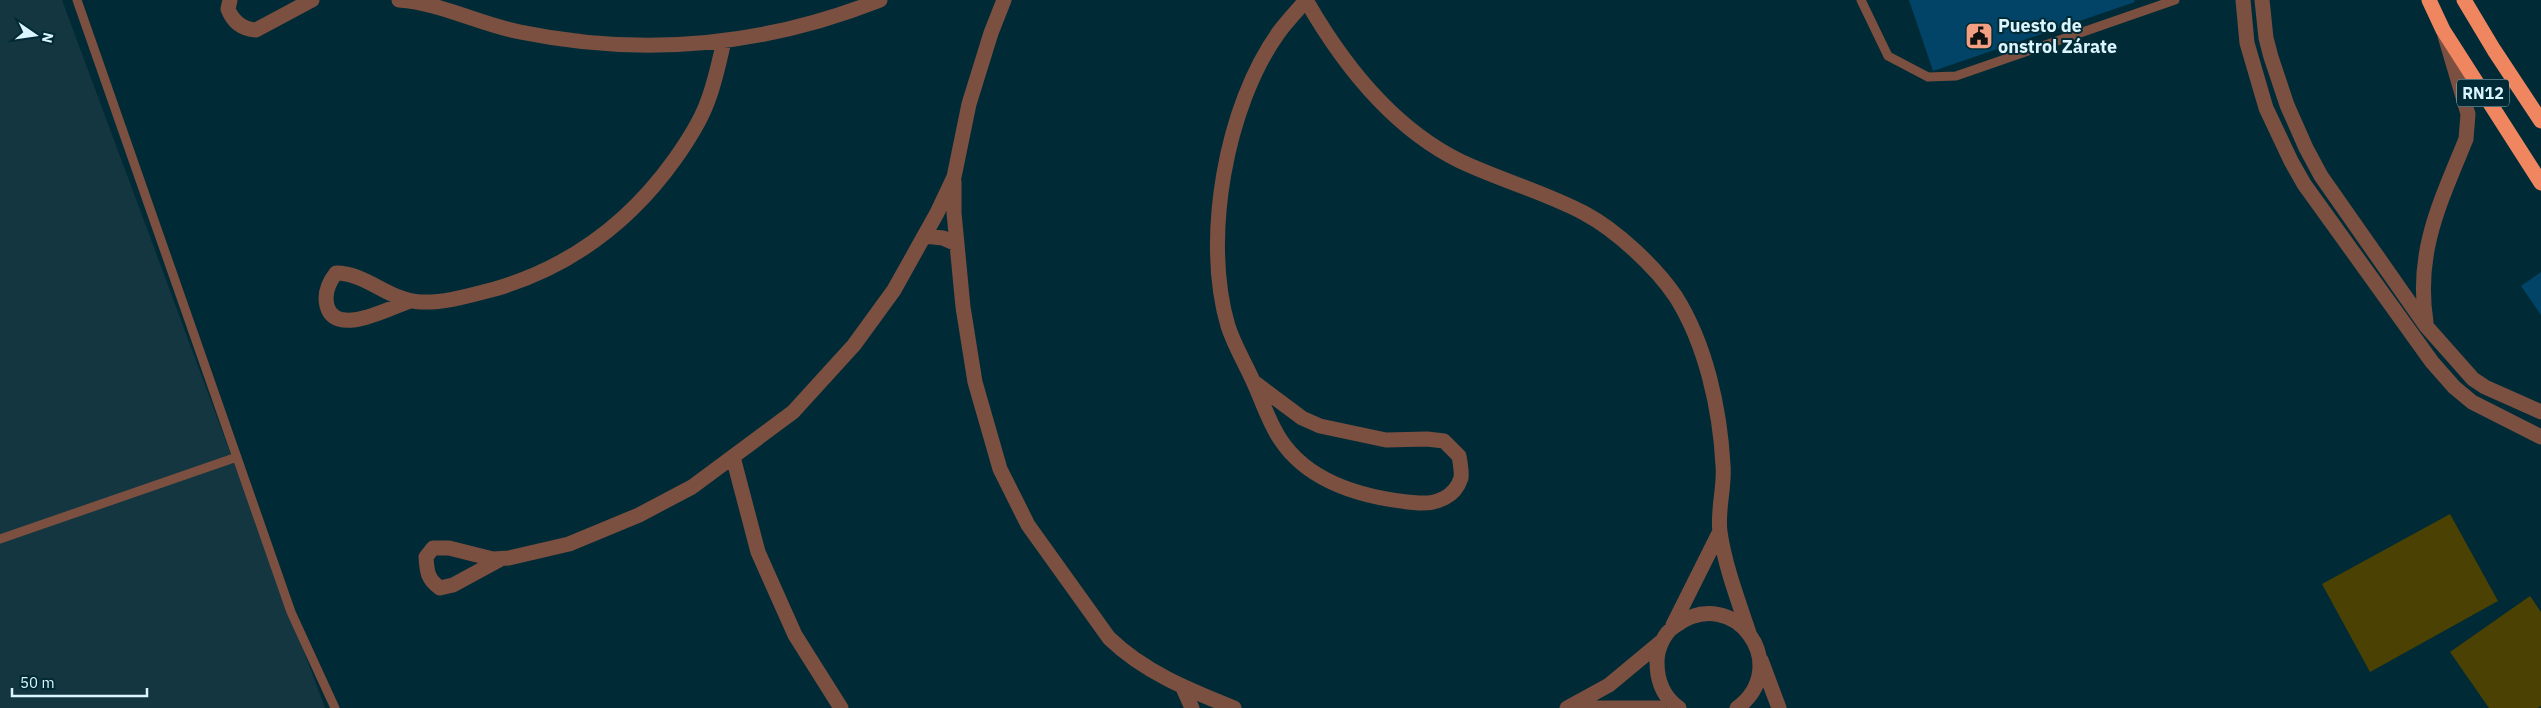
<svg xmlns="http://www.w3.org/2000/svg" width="2541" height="708" viewBox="0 0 2541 708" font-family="'IBM Plex Sans',sans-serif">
<rect width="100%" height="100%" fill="#002b36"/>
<path fill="#133640" d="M0 0H62L325 708H0Z"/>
<path fill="#4a4102" d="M2450 514 2498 601 2370 672 2322 584Z
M2530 596 2541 612V706L2538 708H2489L2450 652Z"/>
<path fill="#014467" d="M1909 0H2134L2135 2 1933 71Z
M2541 272V315L2521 286Z"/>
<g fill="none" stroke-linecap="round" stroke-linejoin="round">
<path stroke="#7b5041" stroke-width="9" d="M77 0 291 612 335 708
M1861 0 1888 56 1928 77 1956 76 2175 0
M0 539 237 457"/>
<path stroke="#7b5041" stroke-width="15" d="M230 0 228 9C233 22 242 29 256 30L312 0
M399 0C441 3 479 24 520 32 642 57 764 46 880 0
M1306 0C1342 63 1393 128 1460 161 1500 180 1544 192 1584 213 1616 230 1656 267 1676 297 1706 345 1720 409 1723 465 1725 487 1717 510 1720 532 1725 566 1738 600 1749 633
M2243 0 2247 43 2266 108 2291 161 2304 184 2432 362 2454 387 2472 402 2541 437
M2262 0 2266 38 2271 57 2287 105 2306 148 2321 176 2426 326 2473 379 2485 387 2541 412
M954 181V213L963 307 975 382 1000 469 1028 525 1109 638C1144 672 1189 690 1234 708
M924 236 943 238 957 244
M410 301C391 307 336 338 327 306 324 294 329 282 336 273 367 273 389 301 421 302 446 303 471 295 495 289 570 267 630 222 675 159 687 142 700 122 707 103 715 83 719 62 724 41
M2426 322C2415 252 2440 203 2466 139L2468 114 2445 36
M1254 382 1302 418 1320 426 1386 440 1427 439 1444 441 1459 456C1460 462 1462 472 1461 478 1455 497 1437 504 1419 503 1369 499 1310 485 1280 439 1268 421 1262 400 1253 381 1245 363 1234 345 1228 326 1202 239 1226 105 1279 32 1287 21 1297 11 1306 0
M733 457 758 552 795 635 841 708
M501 559 453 585 440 588C427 579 427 571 426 557L433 548H449L493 559 509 558 569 544 639 515 692 487 793 412 854 345 894 290 937 213 954 177 969 104 991 33 1004 0
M1673 625 1720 531
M1761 660 1779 708
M1183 688 1192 708
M1567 708 1609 685 1662 641
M1569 708H1659
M1679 708C1663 697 1657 681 1657 662 1657 649 1664 633 1675 626 1734 582 1794 666 1737 708"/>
<path stroke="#f08660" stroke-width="15" d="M2429 0 2443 30 2541 183
M2464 0 2494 50 2541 121"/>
</g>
<defs>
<symbol id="civic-square" viewBox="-11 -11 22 22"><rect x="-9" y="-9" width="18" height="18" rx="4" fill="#f39f82" stroke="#002b36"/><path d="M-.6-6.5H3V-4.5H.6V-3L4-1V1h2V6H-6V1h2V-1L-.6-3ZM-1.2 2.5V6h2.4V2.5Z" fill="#111"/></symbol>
</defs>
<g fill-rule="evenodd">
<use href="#civic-square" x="1963" y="20" width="32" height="32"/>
</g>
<g text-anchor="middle" stroke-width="4" stroke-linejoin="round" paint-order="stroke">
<rect fill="#002b36" stroke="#99b8c2" stroke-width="1" x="2457" y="79.5" width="52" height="27" rx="4"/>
<g font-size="16" font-weight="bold" fill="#daf5fe">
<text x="2483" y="99">RN12</text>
</g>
<g font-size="18" font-weight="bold" fill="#daf5fe" stroke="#002b36" text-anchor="start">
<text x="1998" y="32">Puesto de<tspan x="1998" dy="21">onstrol Zárate</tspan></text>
</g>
</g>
<g transform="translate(35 35) rotate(103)" stroke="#002b36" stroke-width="4" paint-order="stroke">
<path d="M0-4L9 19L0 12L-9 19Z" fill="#daf5fe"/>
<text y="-8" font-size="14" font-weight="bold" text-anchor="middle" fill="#daf5fe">N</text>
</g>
<path d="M12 688v8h135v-8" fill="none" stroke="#daf5fe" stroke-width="2.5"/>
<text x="20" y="688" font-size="15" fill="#daf5fe" stroke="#002b36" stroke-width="4" paint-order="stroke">50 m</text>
</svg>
